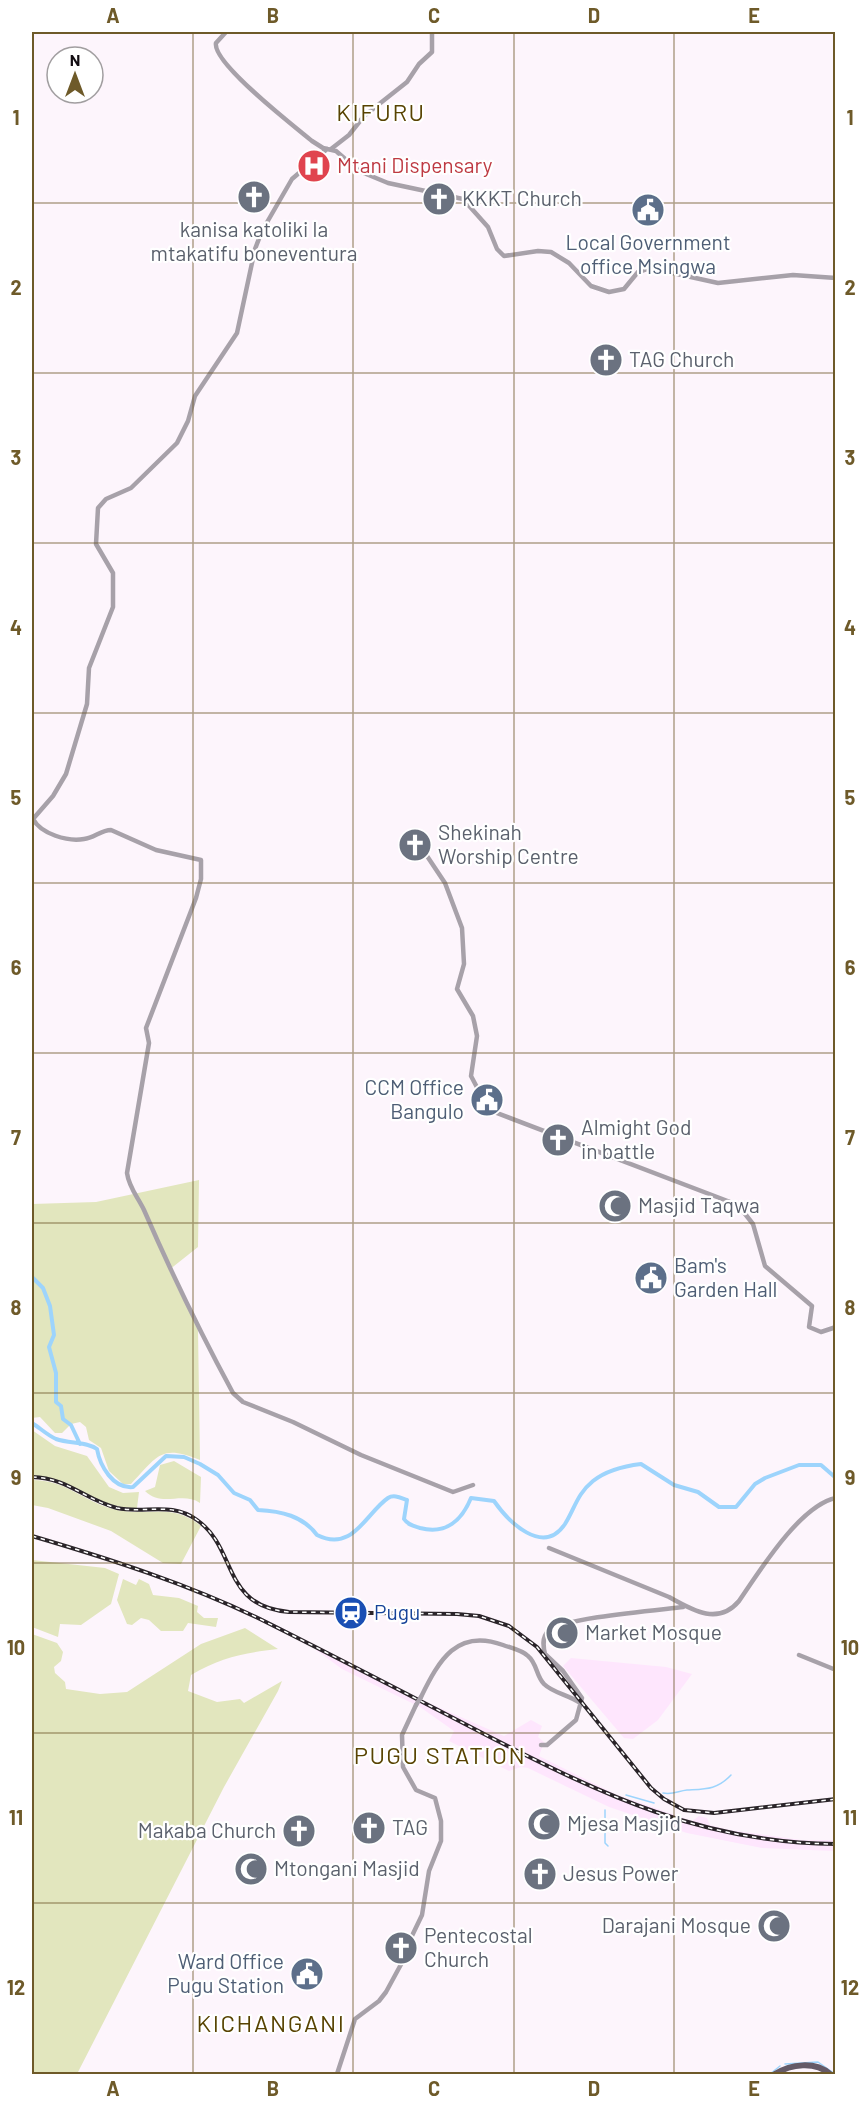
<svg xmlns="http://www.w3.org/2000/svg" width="867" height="2106" viewBox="0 0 867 2106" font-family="Barlow,sans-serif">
<rect width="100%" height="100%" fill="#fdf5fc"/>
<path fill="#fee6fd" d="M318 1647 424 1701 504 1736 531 1720 542 1726 538 1737 544 1742 539 1756 615 1794 692 1821 699 1816 707 1818 710 1825 729 1830 801 1840H835V1851L762 1848 687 1833 609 1807 528 1768 521 1767 509 1771 449 1741 454 1731 420 1707 342 1669 316 1650Z
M571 1658 666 1667 692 1674 658 1720 633 1739 624 1738 563 1666Z"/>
<path fill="#e2e6be" d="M199 1180 198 1247 169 1270 198 1330 200 1460C160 1444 158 1456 131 1484H123L109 1471 101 1448 89 1440 86 1427 80 1422 71 1424 62 1433H55L40 1417 32 1418V1204L96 1202Z
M32 1430 55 1446 87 1456 109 1487 123 1493 139 1492 137 1508C98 1510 74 1477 32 1476Z
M174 1461 201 1477 200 1503C182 1491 162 1508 145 1491L155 1487 160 1465Z
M32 1480C67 1480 82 1501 113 1509 146 1518 171 1501 201 1526L181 1564 163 1563 111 1531 48 1508 32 1505Z
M32 1560 105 1568 119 1574 111 1604 81 1625 60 1624 58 1637 32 1627Z
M123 1579 136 1585 139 1579 149 1584 153 1595 179 1598 198 1606 197 1612 204 1618H218L216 1627 188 1623 183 1631H161L149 1620 141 1618 132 1625 127 1624 117 1600Z
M245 1628 278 1649C244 1653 221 1657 191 1675L188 1691 217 1702 240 1699 244 1703 282 1681 278 1691 224 1787 77 2074H32V1634L57 1643 63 1652 61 1661 54 1667 55 1673 65 1682 66 1689 100 1694 127 1692 201 1644Z"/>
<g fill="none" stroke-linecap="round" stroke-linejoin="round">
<path stroke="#9dd4fc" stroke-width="1.5" d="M663 1793C673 1795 678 1791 687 1790 705 1789 717 1790 731 1775
M626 1795 654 1803
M605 1810V1822L601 1825 605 1832V1843L608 1846
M785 2064 818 2062 835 2074
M770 2074 780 2066"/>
<path stroke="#9dd4fc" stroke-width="4" d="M32 1277 43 1288 50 1306 54 1335 49 1347 56 1373V1402L61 1406 63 1419 71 1425 80 1444
M32 1423C40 1428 47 1435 56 1439 70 1444 86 1441 97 1449 100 1466 113 1489 133 1487L166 1456 184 1457 200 1464 218 1475 234 1493 250 1500 258 1510C281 1511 303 1516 317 1535 353 1553 366 1513 388 1498 394 1494 401 1498 407 1500L404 1519C408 1525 414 1526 420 1528 446 1535 462 1520 471 1498L494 1501C508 1521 543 1557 565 1524 575 1508 577 1494 593 1481 607 1470 624 1466 641 1464L674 1485 698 1492 719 1507H736L755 1484 765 1478 799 1465H821L836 1478"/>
<path stroke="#a7a1a9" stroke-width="4.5" d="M226 32 216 43C212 63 294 126 312 141L323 148 336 151 359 171 388 183 463 199 488 227 497 249 504 256 538 251 551 252 569 263 591 286 609 292 624 289 638 272 650 268 718 283 793 275 836 278
M327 149 292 179 262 231 255 249 237 333 195 396 188 421 177 443 131 488 106 499 98 508 96 544 113 573V607L89 668 87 704 66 774 53 796 33 819C41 834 68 842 84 839 94 838 101 830 111 830L156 850 201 860V879L196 898 146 1028 149 1043 127 1173C129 1188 138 1197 144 1210 171 1272 201 1334 233 1393L243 1402 293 1422 361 1455 453 1492 473 1485
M331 149 349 135 364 116 407 82 419 64 432 52V32
M427 856 445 883 462 928 464 964 457 989 473 1016 477 1036 471 1076 489 1110 738 1205 753 1224 765 1266 812 1306 809 1327 821 1332 836 1327
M549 1548 669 1597C692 1610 718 1626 739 1601 759 1572 800 1505 836 1498
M799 1655 836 1670
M421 1697C439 1660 457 1628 503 1645 511 1648 522 1650 528 1656 537 1663 536 1676 544 1684 553 1693 569 1695 580 1703
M541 1745H547L576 1720 582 1698 563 1671 545 1654C543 1646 542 1638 548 1631 562 1618 659 1610 683 1607
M337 2074 355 2019 379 2001 386 1992 405 1957 409 1942 422 1915 429 1871 441 1841V1821L435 1798 416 1790 403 1767 402 1735 416 1705"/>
<path stroke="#655a67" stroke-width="6" d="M775 2074C791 2064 815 2061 830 2074"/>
<defs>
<path id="rail" d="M32 1477C68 1478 85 1500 117 1508 145 1514 171 1501 197 1520 238 1549 221 1606 289 1612L457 1614 479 1616 509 1626 537 1647 651 1788 664 1799 684 1810 714 1813 836 1799
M32 1536C110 1559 188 1584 262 1620 338 1658 413 1697 488 1736 603 1795 703 1843 836 1844"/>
</defs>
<use href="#rail" stroke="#2a2429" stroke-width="4"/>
<use href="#rail" stroke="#fff" stroke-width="1.5" stroke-dasharray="4.5" stroke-linecap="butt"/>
<path stroke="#a7a1a9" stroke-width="4.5" d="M416 1705 421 1697"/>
</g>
<path fill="none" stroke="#6e5a29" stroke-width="1.5" stroke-opacity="0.55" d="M193 32V2074M353 32V2074M514 32V2074M674 32V2074M32 203H836M32 373H836M32 543H836M32 713H836M32 883H836M32 1053H836M32 1223H836M32 1393H836M32 1563H836M32 1733H836M32 1903H836"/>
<defs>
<symbol id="hospital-disc" viewBox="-11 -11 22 22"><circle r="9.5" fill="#e0444e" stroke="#fff"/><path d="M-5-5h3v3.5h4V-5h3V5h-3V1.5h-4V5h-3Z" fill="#fff"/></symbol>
<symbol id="church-disc" viewBox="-11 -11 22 22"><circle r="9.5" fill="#6b7280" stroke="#fff"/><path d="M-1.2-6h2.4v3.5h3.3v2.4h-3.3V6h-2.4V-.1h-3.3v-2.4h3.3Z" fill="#fff"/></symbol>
<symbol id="civic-disc" viewBox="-11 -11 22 22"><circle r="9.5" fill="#5c6f8a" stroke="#fff"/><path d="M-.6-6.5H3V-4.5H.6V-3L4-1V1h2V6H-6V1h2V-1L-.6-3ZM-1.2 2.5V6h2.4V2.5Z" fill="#fff"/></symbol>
<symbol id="mosque-disc" viewBox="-11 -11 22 22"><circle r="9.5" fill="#6b7280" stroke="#fff"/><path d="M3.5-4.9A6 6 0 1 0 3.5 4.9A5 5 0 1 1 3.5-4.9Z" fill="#fff"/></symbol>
<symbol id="station-disc" viewBox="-11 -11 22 22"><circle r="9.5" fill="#1a4fb4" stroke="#fff"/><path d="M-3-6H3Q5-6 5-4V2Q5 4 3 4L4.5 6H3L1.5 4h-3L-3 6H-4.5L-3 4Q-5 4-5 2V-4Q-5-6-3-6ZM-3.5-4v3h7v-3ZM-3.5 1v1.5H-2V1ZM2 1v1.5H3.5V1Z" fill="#fff"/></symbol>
</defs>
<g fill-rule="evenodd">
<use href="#hospital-disc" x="295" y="147" width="38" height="38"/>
<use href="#church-disc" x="235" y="178" width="38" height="38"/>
<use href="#church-disc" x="420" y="180" width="38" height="38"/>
<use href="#civic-disc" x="629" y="191" width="38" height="38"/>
<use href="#church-disc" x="587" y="341" width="38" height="38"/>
<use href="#church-disc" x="396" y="826" width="38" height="38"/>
<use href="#civic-disc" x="468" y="1081" width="38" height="38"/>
<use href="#church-disc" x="539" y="1121" width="38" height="38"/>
<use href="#mosque-disc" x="596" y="1187" width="38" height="38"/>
<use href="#civic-disc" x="632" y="1259" width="38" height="38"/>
<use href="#station-disc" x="332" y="1594" width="38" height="38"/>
<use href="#mosque-disc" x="543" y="1614" width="38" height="38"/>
<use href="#mosque-disc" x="525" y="1805" width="38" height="38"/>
<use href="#church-disc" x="350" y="1809" width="38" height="38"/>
<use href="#church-disc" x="280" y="1812" width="38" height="38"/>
<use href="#mosque-disc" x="232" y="1850" width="38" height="38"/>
<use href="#church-disc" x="521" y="1855" width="38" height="38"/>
<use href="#mosque-disc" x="755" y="1907" width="38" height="38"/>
<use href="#church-disc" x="382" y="1929" width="38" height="38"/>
<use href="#civic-disc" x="288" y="1955" width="38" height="38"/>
</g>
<g text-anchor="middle" stroke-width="4.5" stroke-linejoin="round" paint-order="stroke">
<g font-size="21" fill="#be3a42" stroke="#fff" text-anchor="start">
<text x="337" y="173">Mtani Dispensary</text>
</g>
<g font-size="21" fill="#5b616d" stroke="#fff" text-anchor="start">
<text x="462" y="206">KKKT Church</text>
<text x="254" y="237" text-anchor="middle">kanisa katoliki la<tspan x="254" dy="24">mtakatifu boneventura</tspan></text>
<text x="629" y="367">TAG Church</text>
<text x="438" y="840">Shekinah<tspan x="438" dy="24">Worship Centre</tspan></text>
<text x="581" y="1135">Almight God<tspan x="581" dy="24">in battle</tspan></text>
<text x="638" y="1213">Masjid Taqwa</text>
<text x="585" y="1640">Market Mosque</text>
<text x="567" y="1831">Mjesa Masjid</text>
<text x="392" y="1835">TAG</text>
<text x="276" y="1838" text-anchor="end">Makaba Church</text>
<text x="274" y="1876">Mtongani Masjid</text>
<text x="563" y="1881">Jesus Power</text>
<text x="751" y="1933" text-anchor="end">Darajani Mosque</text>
<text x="424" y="1943">Pentecostal<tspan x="424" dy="24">Church</tspan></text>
</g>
<g font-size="21" fill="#4e5e75" stroke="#fff" text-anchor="end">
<text x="648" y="250" text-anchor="middle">Local Government<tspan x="648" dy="24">office Msingwa</tspan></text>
<text x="464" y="1095">CCM Office<tspan x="464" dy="24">Bangulo</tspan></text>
<text x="674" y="1273" text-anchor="start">Bam's<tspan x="674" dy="24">Garden Hall</tspan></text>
<text x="284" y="1969">Ward Office<tspan x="284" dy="24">Pugu Station</tspan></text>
</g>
<g font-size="21" fill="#164399" stroke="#fff" text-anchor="start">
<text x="374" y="1620">Pugu</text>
</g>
<g font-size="24" letter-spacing="1.5" fill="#584302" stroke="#fff">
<text x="381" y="121">KIFURU</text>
<text x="440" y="1764">PUGU STATION</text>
<text x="271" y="2032">KICHANGANI</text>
</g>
</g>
<rect width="867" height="2106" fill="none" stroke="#ffffff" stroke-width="66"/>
<g transform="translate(75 75)"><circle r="28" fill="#ffffff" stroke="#a19ea0" stroke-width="1.5"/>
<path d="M0-4.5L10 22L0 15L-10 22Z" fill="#6e5a29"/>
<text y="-9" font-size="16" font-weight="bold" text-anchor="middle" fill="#130d12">N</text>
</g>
<rect x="33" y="33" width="801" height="2040" fill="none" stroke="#6e5a29" stroke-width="2"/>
<g font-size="20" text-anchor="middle" font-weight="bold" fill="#6e5a29">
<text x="113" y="23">A</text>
<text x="273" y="23">B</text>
<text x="434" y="23">C</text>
<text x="594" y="23">D</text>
<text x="754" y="23">E</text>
<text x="16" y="125">1</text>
<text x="850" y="125">1</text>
<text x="16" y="295">2</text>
<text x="850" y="295">2</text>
<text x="16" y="465">3</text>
<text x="850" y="465">3</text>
<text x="16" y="635">4</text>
<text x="850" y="635">4</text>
<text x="16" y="805">5</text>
<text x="850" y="805">5</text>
<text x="16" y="975">6</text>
<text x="850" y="975">6</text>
<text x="16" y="1145">7</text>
<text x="850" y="1145">7</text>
<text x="16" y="1315">8</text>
<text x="850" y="1315">8</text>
<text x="16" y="1485">9</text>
<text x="850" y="1485">9</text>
<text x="16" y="1655">10</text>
<text x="850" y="1655">10</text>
<text x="16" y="1825">11</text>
<text x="850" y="1825">11</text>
<text x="16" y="1995">12</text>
<text x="850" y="1995">12</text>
<text x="113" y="2096">A</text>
<text x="273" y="2096">B</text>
<text x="434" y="2096">C</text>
<text x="594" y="2096">D</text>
<text x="754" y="2096">E</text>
</g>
</svg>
